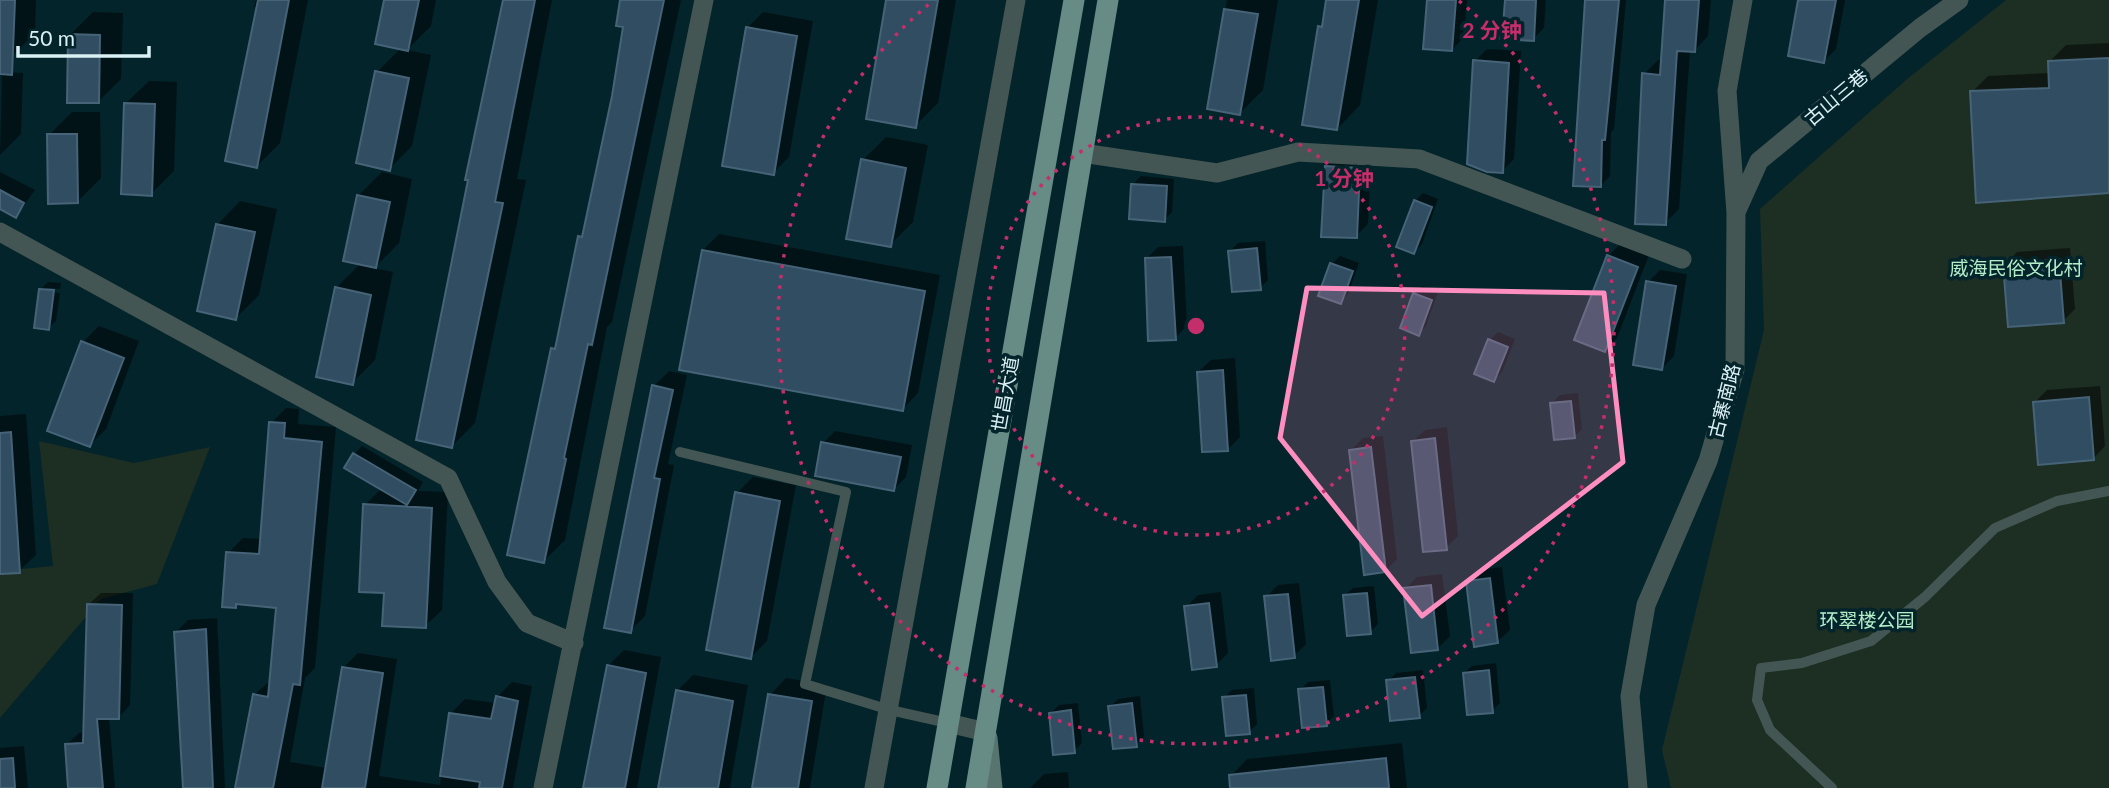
<svg xmlns="http://www.w3.org/2000/svg" width="2109" height="788" viewBox="0 0 2109 788" font-family="Lato,'Noto Sans SC',sans-serif">
<rect width="100%" height="100%" fill="#03242a"/>
<path fill="#1d2e23" d="M2006 0H2109V788H1671L1662 750 1764 330 1760 209 1906 80Z
M39 441 134 463 210 447 157 584 101 599 0 718V571L53 566Z"/>
<path fill="#0007" d="M0 0H36L35 33 12 56H0Z
M256 0H308L280 143 257 166 259 8 254 7Z
M386 0H436L431 26 407 50 431 55 412 146 389 169 377 72 401 48Z
M505 0H552L517 179 526 180 475 423 452 446Z
M622 0H681L612 322 607 327 565 540 544 561 553 349 558 345 580 237 585 232 625 26Z
M889 0H956L938 103 915 126Z
M1227 0H1278L1263 90 1240 113 1209 108Z
M1328 0H1378L1360 105 1337 129 1320 27 1324 23Z
M1429 0H1467L1464 37 1452 50Z
M1506 0H1546L1544 28 1533 39Z
M1588 0H1626L1614 129 1611 132 1610 176 1601 185Z
M1667 0H1711L1708 36 1694 51 1690 50 1679 209 1665 223 1644 74 1658 60H1663Z
M1800 0H1845L1836 49 1824 61Z
M93 12 123 13 121 79 98 102 70 35Z
M763 12 813 21 789 157 773 173 747 28Z
M2109 43V192L1972 92 1988 76 2050 73V61L2066 45Z
M1487 49 1521 51 1514 159 1502 171 1475 61Z
M2 72 23 73 21 134 0 155Z
M149 81 177 82 174 171 151 194 125 104Z
M72 112H100L101 178 77 202 49 135Z
M886 137 928 145 913 222 890 245 863 160Z
M1339 154 1371 156 1368 224 1356 236 1326 167Z
M0 172 35 190 16 216 0 207Z
M382 172 412 179 399 243 374 268 393 272 375 360 352 383 336 288 361 263 359 195Z
M1141 176 1174 179 1172 212 1164 220 1133 184Z
M1423 193 1438 199 1422 244 1414 252 1415 201Z
M240 201 277 209 259 295 236 318 217 225Z
M719 234 940 275 918 393 902 410 703 250Z
M1265 241 1268 280 1260 288 1230 251 1238 243Z
M1620 244 1649 255 1617 338 1605 350 1608 256Z
M1183 246 1187 326 1175 338 1146 259 1158 247Z
M2070 248 2075 309 2063 321 2005 264 2017 252Z
M1340 256 1359 263 1348 294 1340 302 1321 295 1332 264Z
M1660 270 1687 274 1674 356 1662 368 1648 282Z
M48 282 61 283 60 289 45 288V291L60 293 56 321 48 328 40 290Z
M1422 286 1438 292 1426 326 1418 334 1415 294Z
M99 326 139 341 106 429 90 445 83 342Z
M1498 332 1515 339 1502 372 1494 380 1490 340Z
M1235 358 1240 437 1228 449 1198 372 1211 360Z
M669 371 687 375 668 464 674 465 645 616 630 631 654 386Z
M2100 386 2105 446 2093 459 2035 402 2047 390Z
M1578 393 1582 429 1574 437 1552 403 1560 395Z
M286 408 299 409 298 424 336 427 315 668 305 678 290 762 327 768 343 668 358 653 397 659 379 776 440 785 450 714 465 699 496 703 497 697 512 682 532 686 513 788H237L254 695 271 680 278 606 239 603 235 606 228 553 243 538 262 539 271 423Z
M26 414 36 555 19 571 0 572V416Z
M1447 427 1458 536 1446 548 1412 442 1425 430Z
M835 431 912 445 906 477 894 489 823 443Z
M1383 436 1397 559 1385 571 1350 451 1363 438Z
M362 446 423 482 418 491 448 492 442 610 425 626 386 592 365 505 382 488 354 454Z
M753 477 796 485 767 641 751 657 737 493Z
M1502 567 1510 630 1497 642 1468 582 1480 570Z
M1442 574 1450 636 1438 648 1405 589 1417 577Z
M1299 583 1306 644 1294 656 1266 597 1278 585Z
M1374 586 1378 624 1370 632 1345 595 1353 588Z
M1221 592 1228 653 1216 665 1186 607 1198 595Z
M101 593H133L130 705 118 718 109 717 115 788H70L66 745 79 733 85 732 88 605Z
M217 618 225 788H184L175 633 188 620Z
M624 650 661 657 637 788H585L608 666Z
M1496 663 1500 703 1492 711 1464 673 1472 666Z
M1423 670 1427 708 1419 716 1388 681 1396 673Z
M693 675 748 685 730 788H660L677 691Z
M786 678 827 685 810 788H754L770 695Z
M1330 680 1334 716 1326 724 1300 690 1308 682Z
M1254 688 1257 724 1249 732 1224 698 1232 690Z
M1140 696 1144 737 1136 745 1110 707 1118 699Z
M1078 703 1082 743 1074 751 1051 713 1059 705Z
M1402 743 1407 788H1232L1231 776 1247 759Z
M24 746 28 788H0V748Z
M1068 772 1069 788H1030L1044 774Z"/>
<path fill="#304d61" stroke="#466378" stroke-width="2" d="M0 0H15L12 75 0 74Z
M258 0H289L257 168 225 161Z
M384 0H419L408 51 375 44Z
M503 0H535L495 202 503 203 452 448 416 440 468 180H465Z
M620 0H664L592 345 588 344 564 458 566 459 544 563 507 555 551 348 555 349 578 236 582 237 612 96 623 27 616 26Z
M886 0H938L916 128 866 119Z
M1326 0H1359L1337 130 1302 125 1318 26 1322 27Z
M1427 0H1456L1452 51 1423 49Z
M1505 0H1536L1534 41 1502 39Z
M1585 0H1619L1605 140H1602L1601 187 1573 186Z
M1665 0H1699L1695 52 1677 51 1666 225 1635 224 1642 73 1660 75Z
M1798 0H1836L1824 63 1788 56Z
M1224 9 1258 14 1240 115 1207 109Z
M746 27 797 36 774 175 722 166Z
M68 34 100 35 99 103H67Z
M2109 58V193L1976 203 1970 91 2049 88 2048 61Z
M1473 60 1509 63 1503 173 1487 172 1467 164Z
M375 71 409 78 390 171 356 163Z
M124 103 155 104 152 196 121 194Z
M47 134H77L78 203 48 204Z
M861 159 906 168 891 247 846 239Z
M1325 166 1360 168 1357 238 1321 237Z
M1131 184 1167 186 1165 222 1129 219Z
M0 190 24 203 16 218 0 209Z
M357 195 390 202 376 268 343 261Z
M1414 200 1432 207 1414 254 1396 247Z
M216 224 255 232 236 320 197 311Z
M1257 248 1261 290 1232 292 1228 251Z
M702 250 925 291 903 411 679 370Z
M1607 255 1638 267 1605 352 1574 340Z
M1171 257 1176 340 1148 341 1145 258Z
M2059 259 2064 323 2008 327 2003 264Z
M1330 263 1353 271 1341 304 1318 296Z
M1646 281 1676 286 1662 370 1633 365Z
M335 287 371 295 353 385 316 377Z
M39 289 54 290 49 330 34 328Z
M1413 293 1432 300 1419 336 1400 328Z
M1488 339 1508 347 1494 382 1474 374Z
M81 341 124 358 90 447 47 431Z
M1223 370 1228 451 1202 452 1197 372Z
M652 385 673 390 654 478 660 479 631 633 604 628Z
M2089 397 2094 460 2038 465 2033 402Z
M1571 401 1575 438 1554 440 1550 403Z
M269 422 285 423 284 438 322 442 300 685 293 684 273 788H235L253 694 268 697 276 608 236 604V608L222 607 226 552 259 554Z
M11 432 20 573 0 574V433Z
M1435 438 1447 550 1423 552 1411 441Z
M821 442 901 457 894 491 815 476Z
M1371 447 1386 572 1364 575 1349 450Z
M353 453 416 490 407 505 344 468Z
M735 492 780 501 751 659 706 650Z
M363 504 432 508 426 628 382 626 384 593 359 592Z
M1490 578 1498 643 1474 647 1466 581Z
M1431 585 1438 650 1411 653 1403 588Z
M1367 593 1371 634 1347 636 1343 595Z
M1288 594 1295 658 1271 661 1264 596Z
M1209 603 1217 667 1192 670 1184 606Z
M87 604 122 605 119 719H97L103 788H68L65 744 83 743Z
M206 629 213 788H183L174 632Z
M607 665 646 673 625 788H583Z
M342 667 383 673 365 788H322Z
M1489 670 1493 713 1467 715 1463 673Z
M1415 677 1420 718 1390 721 1386 680Z
M1323 687 1327 726 1302 728 1298 689Z
M676 690 733 701 718 788H658Z
M768 694 812 701 798 788H752Z
M1246 695 1250 734 1226 736 1222 697Z
M496 696 518 701 502 788H479L480 782 440 776 449 713 491 719Z
M1132 703 1137 747 1113 749 1108 706Z
M1071 710 1075 753 1053 755 1049 713Z
M13 758 15 788H0V759Z
M1386 758 1389 788H1230L1229 775Z"/>
<g fill="none" stroke-linecap="round" stroke-linejoin="round">
<path stroke="#445653" stroke-width="10" d="M680 452 846 492 805 684 890 710 948 723
M1832 788 1770 730 1757 700 1761 668 1802 663 1871 641 1925 597 1995 528 2057 501 2109 491"/>
<path stroke="#445653" stroke-width="19" d="M1082 153 1217 173 1298 152 1419 159 1682 259
M1737 210 1759 161 1920 28 1959 0
M0 232 448 478 497 582 527 623 574 643
M948 723 986 732
M543 788 704 0
M874 788 1016 0
M1638 788 1630 696 1646 605 1708 461 1735 369 1736 213 1727 91 1743 0"/>
<path stroke="#58746f" stroke-width="21" d="M987 738 992 788"/>
<path stroke="#678b85" stroke-width="21" d="M937 788 1074 0
M976 788 1108 0"/>
</g>
<path fill="#fd8ebf" fill-opacity="0.2" stroke="#fd8ebf" stroke-width="5" stroke-linejoin="round" d="M1307 288 1604 293 1623 462 1422 616 1280 438Z"/>
<g fill="none" stroke="#c42e6a" stroke-width="3.5" stroke-dasharray="3.5 7">
<circle cx="1196" cy="326" r="209"/>
<path d="M1459 1A418 418 0 1 1 933 1"/>
</g>
<g text-anchor="middle" stroke-width="7" stroke-linejoin="round" paint-order="stroke">
<g font-size="19" fill="#daf0f5" stroke="#03242a">
<text transform="translate(1836 97) rotate(-40)" y="7">古山三巷</text>
<text transform="translate(1005 394) rotate(-80)" y="7">世昌大道</text>
<text transform="translate(1724 401) rotate(-76)" y="7">古寨南路</text>
</g>
<g font-size="19" fill="#b4eec8" stroke="#03242a">
<text x="2016" y="275">威海民俗文化村</text>
<text x="1867" y="627">环翠楼公园</text>
</g>
</g>
<circle cx="1196" cy="326" r="10" fill="#c42e6a" stroke="#03242a" stroke-width="3.5"/>
<g font-size="21" text-anchor="middle" font-weight="bold" fill="#c42e6a" stroke="#03242a" stroke-width="7" stroke-linejoin="round" paint-order="stroke">
<text x="1492" y="38">2 分钟</text>
<text x="1344" y="186">1 分钟</text>
</g>
<path d="M18 46v10h131v-10" fill="none" stroke="#daf0f5" stroke-width="3.5"/>
<text x="28" y="46" font-size="21" fill="#daf0f5" stroke="#03242a" stroke-width="5" paint-order="stroke">50 m</text>
</svg>
